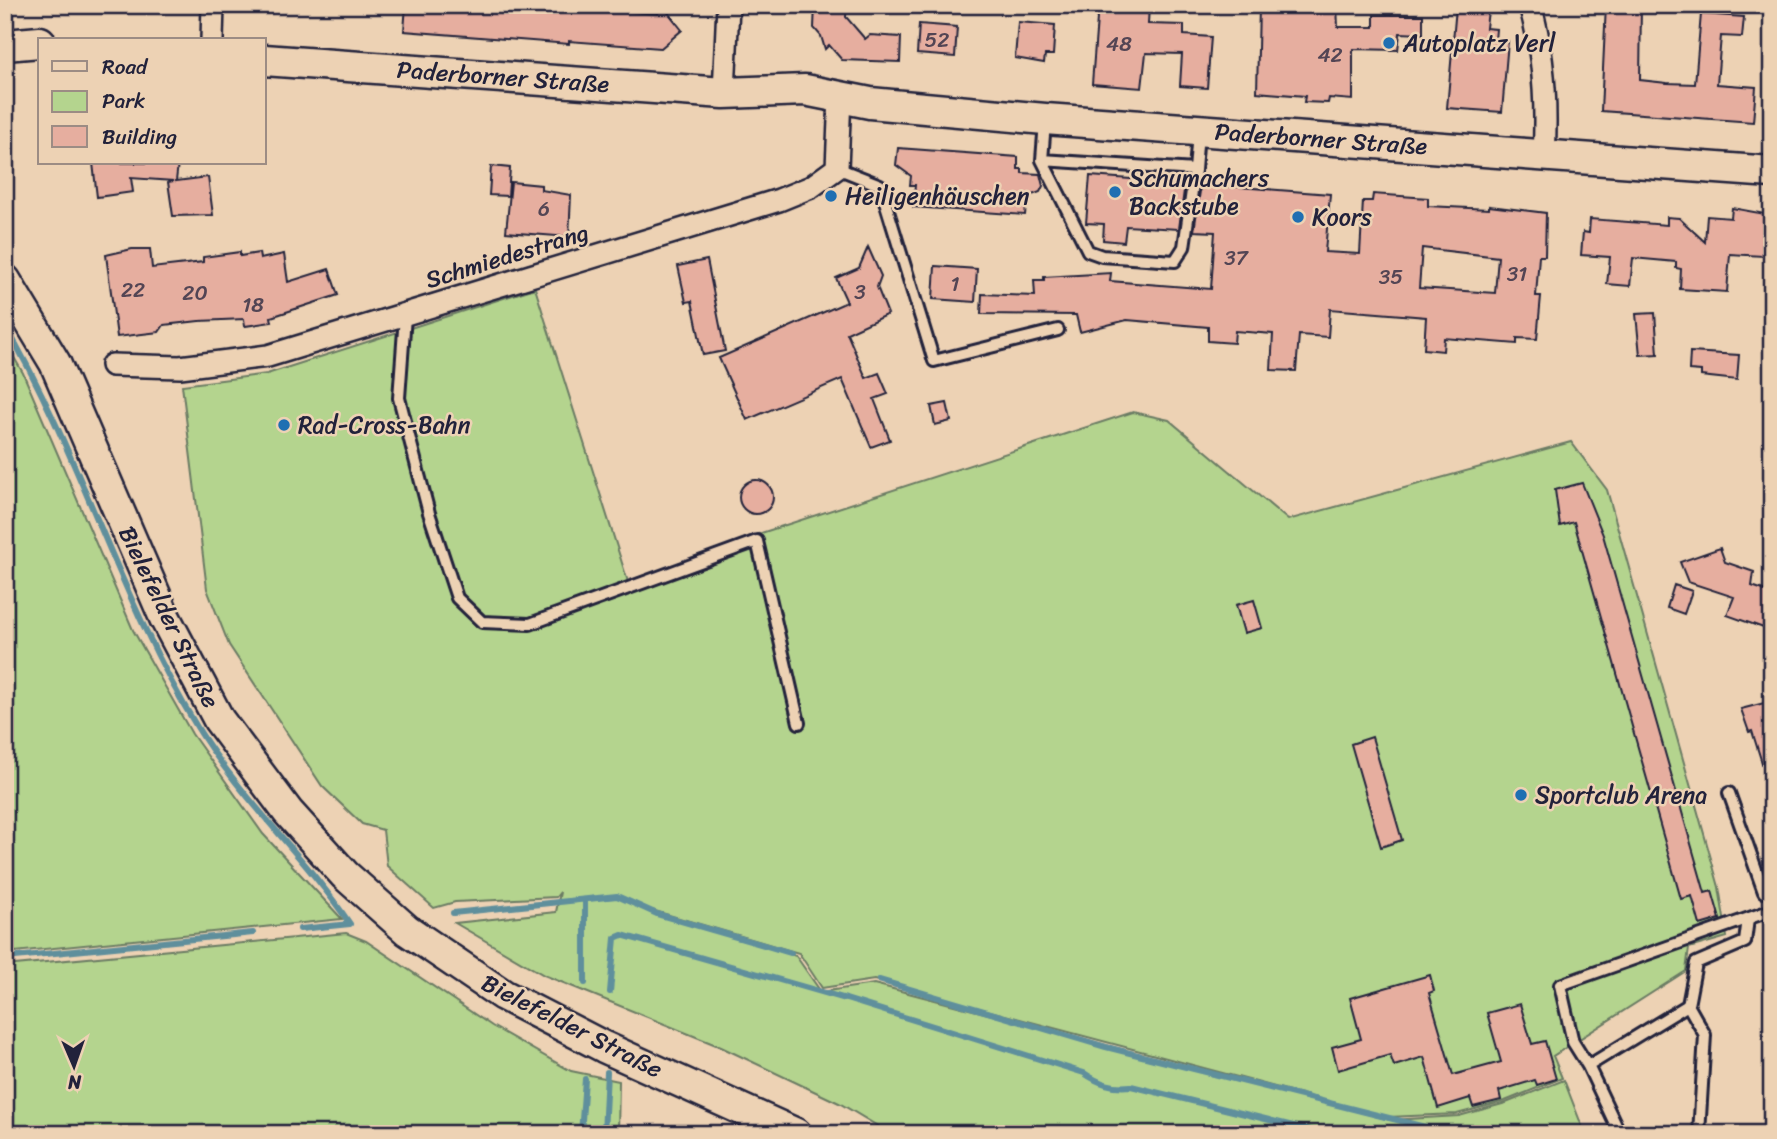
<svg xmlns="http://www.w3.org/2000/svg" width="1777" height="1139" viewBox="0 0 1777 1139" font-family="Sriracha,sans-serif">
<rect width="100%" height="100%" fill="#edd2b4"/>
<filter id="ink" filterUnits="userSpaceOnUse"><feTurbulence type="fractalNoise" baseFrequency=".0143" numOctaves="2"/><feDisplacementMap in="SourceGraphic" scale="14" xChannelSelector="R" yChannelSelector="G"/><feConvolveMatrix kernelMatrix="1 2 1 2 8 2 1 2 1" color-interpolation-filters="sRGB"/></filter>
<g filter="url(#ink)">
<path fill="#b4d48e" stroke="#6b7b64" stroke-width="2" d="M535 288 628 582 755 535 1133 412 1169 420 1288 520 1571 442 1607 490 1719 887 1727 937 1689 948 1686 971 1553 1056 1562 1078 1505 1101 1457 1114 1388 1117 874 980 822 988 799 953 631 904 796 956 821 992 874 984 1390 1120 1459 1116 1506 1103 1564 1080 1585 1134H891L839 1103 721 1047 544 975 455 923 556 912 560 892 556 897 455 902 434 908 387 866 383 830 362 824 322 786 229 645 207 589 182 385 267 374Z
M5 342 23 373 133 630 192 734 263 834 342 919 5 953Z
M346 933 366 941 492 1026 571 1071 619 1081 618 1134H5V966Z"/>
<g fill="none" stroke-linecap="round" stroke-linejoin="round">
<path stroke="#5e8f9c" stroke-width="6" d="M5 325C80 454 120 600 197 727 241 799 304 855 350 924L300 929
M585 902V983
M453 913 617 896 657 914 791 953
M5 958 253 933
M879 980 1106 1047 1453 1134
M610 992 615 938 622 935 846 999 1084 1073C1100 1084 1113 1088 1131 1086L1326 1134
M581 1134 585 1079
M604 1134 607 1072"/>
</g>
<path fill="#e6ae9f" stroke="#22223b" stroke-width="2" fill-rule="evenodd" d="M406 5H534L658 14 659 5H662L682 30 661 48 569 41V44L404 31Z
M815 5H847L846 17 865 39 870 35 901 37 900 62 842 60 829 45 825 49 821 36 814 28Z
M1098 5H1149L1148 24 1184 25V35L1211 37 1207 88 1180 86 1182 54 1146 53 1142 88 1092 84Z
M1282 5H1337L1338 27H1374V15H1423V34L1400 33 1398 50 1353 49V100L1329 98 1328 103 1304 102 1305 96 1257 92 1259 7 1282 9Z
M1606 5H1641L1640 80 1667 83 1695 84 1701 14 1744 17 1742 37 1721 36 1717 84 1756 87 1753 122 1601 111Z
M1456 7 1488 10 1486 28 1496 29 1495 40 1508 41 1502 112 1447 108Z
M1018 22 1055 25 1053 55H1045L1044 63 1015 58Z
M919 24 957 27 955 57 917 54Z
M898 148 1018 157V169H1022V173L1040 174 1043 186 1040 192 1027 197 1025 215 913 207 915 185H910L911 176 896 165Z
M93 163H178L176 181 208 177 213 215 173 216 168 182 174 181 131 178 133 192 97 197Z
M491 166 510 168 508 196 489 195Z
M1090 176 1185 183 1179 229 1126 226 1124 242 1103 240 1104 224 1086 223Z
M511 182 541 185V190L571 195 569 237 506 232Z
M1201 184 1330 194 1325 252 1360 254 1363 201H1372L1373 194 1428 198V206L1489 209V206L1546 213 1545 256H1539L1536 296H1541L1537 339 1517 338V344L1444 338 1443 351 1424 349 1426 317 1330 309 1328 337 1299 335 1296 371 1271 370 1273 334 1235 331 1234 343 1208 341V327L1127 320 1080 332 1076 315 981 314 982 294 1035 296 1034 280H1044V277L1111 273 1110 281 1211 289 1215 232 1194 231ZM1422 248 1498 257 1495 293 1419 288Z
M1732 208 1765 214 1763 256 1730 254 1727 292 1680 289 1681 269 1676 268V262L1633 258 1630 286 1607 284 1610 257 1581 255 1583 232 1589 233 1590 219 1667 225V217L1679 218 1705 242 1707 216 1731 218Z
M868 247 881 276 877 287 888 314 847 333 866 378 879 373 888 394 874 399 890 440 871 447 842 379 747 420 719 358 847 302 836 278 859 268Z
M132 249H150L152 268 203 262V257L240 252V256L259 253 260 259 284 254 288 282 329 269 338 295 271 317 272 322 245 326 244 319 199 321 164 325 159 332 117 337 106 255Z
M707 260 725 351 703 355 692 301 686 302 678 266Z
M935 266 977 269 975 302 933 299Z
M1655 313 1658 354 1640 355 1636 314Z
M1690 352 1739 355 1737 380 1701 376V371L1689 370Z
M947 403 951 421 935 425 931 406Z
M739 497a17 17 0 1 1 34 0a17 17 0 1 1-34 0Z
M1582 483 1603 535 1705 893 1712 891 1720 919 1700 925 1692 896 1681 899 1574 522 1560 526 1555 490Z
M1720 548 1725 562 1754 572 1752 586 1772 593V631L1727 615 1734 597 1688 582 1680 562Z
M1674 585 1692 591 1684 614 1667 608Z
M1254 600 1262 628 1244 633 1236 605Z
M1772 701V781L1768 782 1752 731 1749 732 1741 709Z
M1372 737 1402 840 1381 847 1351 744Z
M1430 975 1434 991 1429 993 1453 1075 1501 1062 1487 1013 1520 1004 1532 1044 1545 1041 1556 1079 1537 1085 1535 1080 1499 1091 1501 1100 1473 1107 1470 1098 1438 1108 1424 1057 1394 1066 1390 1055 1338 1070 1332 1047 1361 1039 1350 998Z"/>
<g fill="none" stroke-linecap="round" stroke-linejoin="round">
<defs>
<path id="lane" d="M1045 122 1042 160 1195 170 1198 132
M1042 160 1088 251 1102 256 1175 261 1184 247 1195 170
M837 168 880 185 934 361 1058 330
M405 316 399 398 429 513 457 598 482 622 530 624 757 541 799 723
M1729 793 1764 892 1772 889
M1588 1066 1688 1005
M1620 1134 1588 1066 1573 1042 1560 985 1772 910
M1699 1134 1705 1035 1688 1005 1696 963 1745 942 1748 919"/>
<path id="street" d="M1530 5C1544 54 1547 105 1544 155
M212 40 213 5
M724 93 728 5
M112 365 180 367 268 356 779 200 811 187 837 168 840 96"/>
<path id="secondary" d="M5 45 40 42
M264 60 724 93 805 90 870 103 1045 119 1772 172
M5 280 55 363 165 618 219 720 288 812 345 875 407 930 503 995 604 1047 796 1134"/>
</defs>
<use href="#lane" stroke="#22223b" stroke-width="16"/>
<use href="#street" stroke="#22223b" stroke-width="26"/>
<use href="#secondary" stroke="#22223b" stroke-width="35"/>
<use href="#lane" stroke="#edd2b4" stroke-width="10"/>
<use href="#street" stroke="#edd2b4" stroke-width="21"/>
<use href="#secondary" stroke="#edd2b4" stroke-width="30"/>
</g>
</g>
<g fill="#1f6fb2" stroke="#edd2b4" stroke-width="2.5">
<circle cx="1389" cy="43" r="7"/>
<circle cx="1115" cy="192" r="7"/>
<circle cx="831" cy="196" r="7"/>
<circle cx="1298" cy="217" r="7"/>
<circle cx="284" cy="425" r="7"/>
<circle cx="1521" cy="795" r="7"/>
</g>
<g text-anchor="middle" stroke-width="5" stroke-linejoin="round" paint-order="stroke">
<g font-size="21" fill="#534554">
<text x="937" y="47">52</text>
<text x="1119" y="51">48</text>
<text x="1330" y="62">42</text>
<text x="544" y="216">6</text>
<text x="1236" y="265">37</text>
<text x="1517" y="281">31</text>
<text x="1391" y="284">35</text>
<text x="955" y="291">1</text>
<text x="133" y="297">22</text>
<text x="860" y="299">3</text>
<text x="195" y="300">20</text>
<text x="253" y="312">18</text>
</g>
<g font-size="24" fill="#22223b" stroke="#edd2b4" text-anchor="start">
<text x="1403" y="51">Autoplatz Verl</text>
<text x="1129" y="186">Schumachers<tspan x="1129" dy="28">Backstube</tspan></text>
<text x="845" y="204">Heiligenhäuschen</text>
<text x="1312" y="225">Koors</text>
<text x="298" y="433">Rad-Cross-Bahn</text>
<text x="1535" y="803">Sportclub Arena</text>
</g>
<g font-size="24" fill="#22223b" stroke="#edd2b4">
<text transform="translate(503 77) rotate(4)" y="8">Paderborner Straße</text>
<text transform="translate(1321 139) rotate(4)" y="8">Paderborner Straße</text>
<text transform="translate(507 256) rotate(-17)" y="8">Schmiedestrang</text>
<text transform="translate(169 617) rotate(64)" y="8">Bielefelder Straße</text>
<text transform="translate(572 1026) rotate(27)" y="8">Bielefelder Straße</text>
</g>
</g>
<rect width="1777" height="1139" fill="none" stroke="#edd2b4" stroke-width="28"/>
<rect x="14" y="14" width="1749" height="1111" fill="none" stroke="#22223b" stroke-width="2.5" filter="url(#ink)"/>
<rect x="38" y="38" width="228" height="126" fill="#edd2b4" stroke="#9c8c84" stroke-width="2"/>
<rect x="52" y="61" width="35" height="10" fill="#edd2b4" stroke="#9c8c84" stroke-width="2"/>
<text x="102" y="74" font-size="21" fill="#22223b">Road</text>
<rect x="52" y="91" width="35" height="21" fill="#b4d48e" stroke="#9c8c84" stroke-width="2"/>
<text x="102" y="108" font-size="21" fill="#22223b">Park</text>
<rect x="52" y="126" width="35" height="21" fill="#e6ae9f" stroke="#9c8c84" stroke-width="2"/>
<text x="102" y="144" font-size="21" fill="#22223b">Building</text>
<g transform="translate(74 1066) rotate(178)" stroke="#edd2b4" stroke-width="5" paint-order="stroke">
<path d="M0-5L12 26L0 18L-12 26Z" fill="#22223b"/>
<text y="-10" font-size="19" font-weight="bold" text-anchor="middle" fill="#22223b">N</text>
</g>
</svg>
